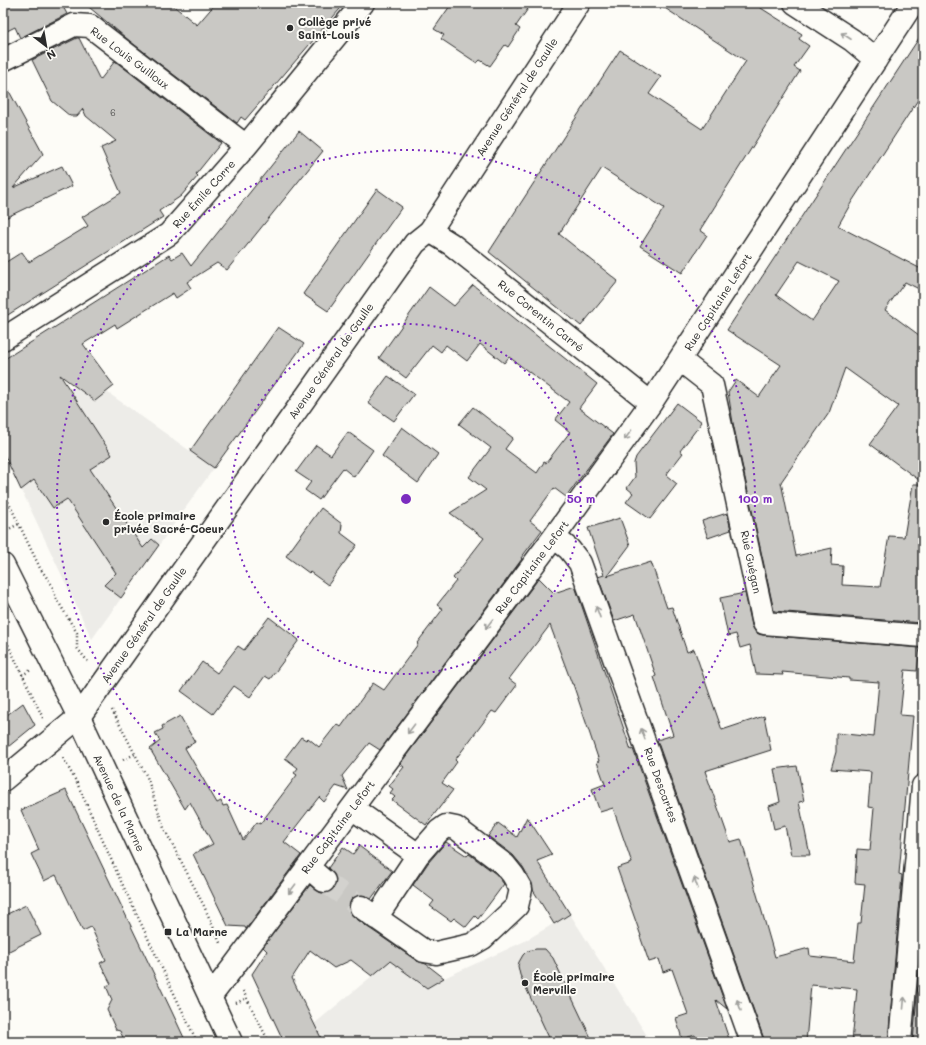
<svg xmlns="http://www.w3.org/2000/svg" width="926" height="1045" viewBox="0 0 926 1045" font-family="Mali,sans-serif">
<rect width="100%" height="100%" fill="#fdfcf7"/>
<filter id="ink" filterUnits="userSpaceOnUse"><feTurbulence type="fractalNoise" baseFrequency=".025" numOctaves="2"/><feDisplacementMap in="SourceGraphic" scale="8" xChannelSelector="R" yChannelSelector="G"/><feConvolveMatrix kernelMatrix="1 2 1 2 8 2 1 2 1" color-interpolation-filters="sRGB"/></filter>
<g filter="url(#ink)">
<path fill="#edece8" d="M98 365 114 386 107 392 214 468 92 639 11 468 45 441 61 397Z
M570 914 651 1042H284L283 1041 314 1024 390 961 427 988 444 978 523 942Z"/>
<path fill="#c9c8c4" stroke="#2b2b2b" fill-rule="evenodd" d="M3 3H61L67 14 20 38 15 27 3 33Z
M84 3H170L197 25 216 3H345L245 120 241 117 237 123 131 42Z
M452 3H532L516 26 520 29 508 47 505 45 490 66 480 60 477 63 441 39 444 35 434 29Z
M657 3H753L802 34 799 39 809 46 794 67 800 71 700 230 707 235 682 273 640 246 664 208 602 168 559 234 618 281 581 326 489 252 620 50 661 77 649 94 702 129 746 61Z
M923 32V92L851 203 838 226 923 270V291L905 282 885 310 923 338V483L870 444 898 406 845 368 829 413 781 482 796 556 832 548 831 565 843 566 842 585 880 587 889 536 904 537 913 484H923V622L922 623 774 611 733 423 728 392 736 380 759 397 781 365 727 330ZM799 261 839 281 812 321 776 295Z
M77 38H79L100 80 115 61 221 143 196 174 198 176 181 196 159 211 163 217 3 318V264L22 252 29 262 88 226 82 217 121 193 101 148 116 141 86 116 83 109 77 116H70L52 101 32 60Z
M3 80 43 154 13 188 62 166 72 186 3 219Z
M299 131 323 151 227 270 217 263 187 282 191 288 176 298 173 293 117 328 115 324 83 344 114 386 95 401 60 375 112 455 90 469 143 548 152 539 159 545 121 598 104 585 116 573 67 499 53 508 34 480 21 490 3 452V360L169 255 172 259 182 253 191 266Z
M377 189 402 207 328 311 303 294Z
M473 285 597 384 579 408 613 434 566 497 554 488 530 521 542 530 521 558 522 559 380 750 369 743 342 776 348 790 336 786 324 802 319 797 284 842 301 855 246 929 245 927 228 926 193 854 213 844 190 802 185 809 150 749 160 741 155 733 163 729 162 726 180 716 195 742 185 748 217 803 221 801 223 806 227 805 243 840 257 822 260 824 297 775 294 773 298 768 285 758 301 737 306 740 308 738 319 747 337 724 341 727 373 683 384 690 418 644 417 643 443 609 437 605 456 581 453 578 484 538 450 513 486 490 469 477 491 448 459 424 473 407 513 438 505 449 537 473 544 462 546 463 570 432 555 420 569 402 509 357 504 363 480 344 467 361 446 345 441 352 432 345 406 378 379 358 429 287 454 306Z
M278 327 304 344 214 468 190 451Z
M388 376 414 394 394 421 368 403Z
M677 403 702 422 680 451 683 453 666 475 677 484 650 519 626 502 633 493 627 488 635 477 634 463 636 457Z
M402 427 438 454 418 483 382 456Z
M348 432 373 450 354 477 343 468 319 500 305 490 311 482 296 472 316 445 331 455Z
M321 508 342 524 341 533 357 545 328 585 310 572 309 573 286 556Z
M727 513 731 530 708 538 702 521Z
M620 518 630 545 607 576 651 562 667 608 672 607 687 652 694 649 722 730 764 716 771 750 705 771 730 842 741 839 775 957 809 948 810 956 854 961 858 923H861L865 884 855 883 857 849 870 850 874 808 868 807 871 772 831 769 836 752V733L874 737 879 682 849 680V678L782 672 783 675 756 674 750 645 740 648 736 634 728 636 720 598 745 593 752 626 756 633 763 635 920 648 917 671 905 670 900 715 913 716 899 874 902 875 888 1042H852L857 989 811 985 806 1042H772L767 1041 764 1039 657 740 673 735 654 677 656 676 635 614 614 621 598 577 604 575 588 528Z
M539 578 554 593 575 586 631 750 633 749 727 1009 716 1000 730 1042H697L695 1035 682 1039 676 1018 688 1014 672 969 663 972 659 959 649 962 640 936H641L617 868 632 863 613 808 600 812 592 789 605 784 597 762 599 761 573 684H572L550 625 509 679 517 685 496 713 492 711 455 760 457 762 442 783 453 790 426 825 392 800 395 797 390 793 393 789 389 786 404 767 400 764Z
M269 617 299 640 270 679 265 676 250 697 234 686 213 714 181 691 202 662 217 673 238 646 244 650Z
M23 703 35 725 3 751V718Z
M797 766 804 801 799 802 810 855H791L785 826 774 829 769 806 780 802 774 769Z
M66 790 172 1012 186 1042H125L120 1031 116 1030 107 1010 112 1000 106 986 111 984 100 963 106 960 91 927 83 931 56 875 44 881 31 854 39 850 21 810Z
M527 817 552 855 537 861 570 914 554 924 533 890 532 883 523 867 513 855 488 836 498 823 517 837Z
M446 842 467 856 469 854 496 874 504 884 478 919 475 916 466 927 454 918 451 921 430 906 434 901 413 885 428 863Z
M359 846 392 871 371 899 362 895 355 896 351 900 349 906 350 913 354 917 369 928 417 961 426 964 444 978 427 988 390 961 372 976 351 960 334 968 310 950 292 978 323 1042H284L252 974 267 951 263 947 310 885 316 890 322 893H328L333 889 336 884V877L328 868 343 847 353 854Z
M26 905 41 935 3 954V916Z
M923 926V1042H913Z
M536 949H545L553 958 593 1042H551L520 975 518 966 519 962 523 955 527 951Z"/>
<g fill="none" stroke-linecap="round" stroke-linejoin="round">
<path stroke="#d3d2ce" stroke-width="22" stroke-dasharray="22 11" stroke-linecap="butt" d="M324 881 361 907"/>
<defs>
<path id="minor" d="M795 3 852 40 876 60
M3 60 74 25 90 26 246 146
M430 231 451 244 651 403
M3 339 169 234 246 146 363 3
M680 360 712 385 764 623 923 636
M554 537 569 549 580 563 752 1042
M3 780 79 717
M352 808 418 855 376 918
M308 867 324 881
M361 907 424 951 436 953 471 945 483 938 517 906 521 889 513 875 505 865 456 828 446 826 439 831 418 855
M210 997 234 966 554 537 651 403 913 3
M900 1042 923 786"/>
<path id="major" d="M3 565 79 717 231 1042
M79 717 415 243 430 231 579 3"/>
</defs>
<use href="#minor" stroke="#2b2b2b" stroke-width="25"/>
<use href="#major" stroke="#2b2b2b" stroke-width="25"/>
<path stroke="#2b2b2b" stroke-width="2.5" stroke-dasharray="1 3" stroke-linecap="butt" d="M3 491 40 568 52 585 56 598 77 633V648L89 663
M3 532 19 524
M3 634 43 718
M22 675 31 670
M112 710 147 777 164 828 204 906 221 945
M63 758 77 783 119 877 197 1042
M123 760 135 754
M243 991 269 1042
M236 1003 247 998"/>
<use href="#minor" stroke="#fdfcf7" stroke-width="22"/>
<use href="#major" stroke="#fdfcf7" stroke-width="22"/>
</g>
<defs><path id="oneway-shaft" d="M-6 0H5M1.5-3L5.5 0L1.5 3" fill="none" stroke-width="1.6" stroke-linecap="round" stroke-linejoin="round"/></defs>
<g stroke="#9e9e9b">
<use href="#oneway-shaft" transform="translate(846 36) rotate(-147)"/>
<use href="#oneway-shaft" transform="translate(628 435) rotate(126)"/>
<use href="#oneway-shaft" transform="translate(598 612) rotate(-110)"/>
<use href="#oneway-shaft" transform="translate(489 624) rotate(127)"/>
<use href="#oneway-shaft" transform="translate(411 729) rotate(127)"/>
<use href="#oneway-shaft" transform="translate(643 734) rotate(-110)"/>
<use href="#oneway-shaft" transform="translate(696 883) rotate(-110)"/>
<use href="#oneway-shaft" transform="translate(292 889) rotate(127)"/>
<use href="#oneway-shaft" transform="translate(904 1003) rotate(-85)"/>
<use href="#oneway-shaft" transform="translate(739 1005) rotate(-110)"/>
</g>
</g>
<g fill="none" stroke="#7b2cbf" stroke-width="2" stroke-dasharray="2 4">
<circle cx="406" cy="499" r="175"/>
<circle cx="406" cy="499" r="349"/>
</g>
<g fill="#2b2b2b" stroke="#fdfcf7" stroke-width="1.5">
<circle cx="290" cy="28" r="4"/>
<circle cx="106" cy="522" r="4"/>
<rect x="164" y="928" width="8" height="8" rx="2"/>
<circle cx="525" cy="983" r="4"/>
</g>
<g text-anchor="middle" stroke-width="4" stroke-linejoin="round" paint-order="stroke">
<g font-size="9" fill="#525251">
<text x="113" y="116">6</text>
</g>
<g font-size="11" font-weight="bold" fill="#2b2b2b" stroke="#fdfcf7" text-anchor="start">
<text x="298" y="26">Collège privé<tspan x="298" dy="13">Saint-Louis</tspan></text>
<text x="114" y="520">École primaire<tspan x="114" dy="13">privée Sacré-Coeur</tspan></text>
<text x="176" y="936">La Marne</text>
<text x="533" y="981">École primaire<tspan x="533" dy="13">Merville</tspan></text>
</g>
<g font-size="11" fill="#2b2b2b" stroke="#fdfcf7">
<text transform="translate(130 58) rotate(37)" y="4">Rue Louis Guilloux</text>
<text transform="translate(517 97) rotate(-57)" y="4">Avenue Général de Gaulle</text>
<text transform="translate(204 194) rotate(-48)" y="4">Rue Émile Corre</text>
<text transform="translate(718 302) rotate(-57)" y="4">Rue Capitaine Lefort</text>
<text transform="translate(541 316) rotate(39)" y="4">Rue Corentin Carré</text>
<text transform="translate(331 361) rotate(-55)" y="4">Avenue Général de Gaulle</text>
<text transform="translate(751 562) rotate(78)" y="4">Rue Guégan</text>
<text transform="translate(532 567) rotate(-53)" y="4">Rue Capitaine Lefort</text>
<text transform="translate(144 625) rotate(-55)" y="4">Avenue Général de Gaulle</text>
<text transform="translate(661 785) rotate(70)" y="4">Rue Descartes</text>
<text transform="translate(119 803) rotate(65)" y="4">Avenue de la Marne</text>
<text transform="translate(338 827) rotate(-53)" y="4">Rue Capitaine Lefort</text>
</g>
</g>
<circle cx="406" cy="499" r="6" fill="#7b2cbf" stroke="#fdfcf7" stroke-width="2"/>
<g font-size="12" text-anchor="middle" font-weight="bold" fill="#7b2cbf" stroke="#fdfcf7" stroke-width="4" stroke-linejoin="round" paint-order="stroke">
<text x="581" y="503">50 m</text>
<text x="755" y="503">100 m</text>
</g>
<rect width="926" height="1045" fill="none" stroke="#fdfcf7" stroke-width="16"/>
<rect x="8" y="8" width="910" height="1029" fill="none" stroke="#2b2b2b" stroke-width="1.5" filter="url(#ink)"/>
<g transform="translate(46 46) rotate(149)" stroke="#fdfcf7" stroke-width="3" paint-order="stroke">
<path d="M0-3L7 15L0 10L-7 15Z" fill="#2b2b2b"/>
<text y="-6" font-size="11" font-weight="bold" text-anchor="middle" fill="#2b2b2b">N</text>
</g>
</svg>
